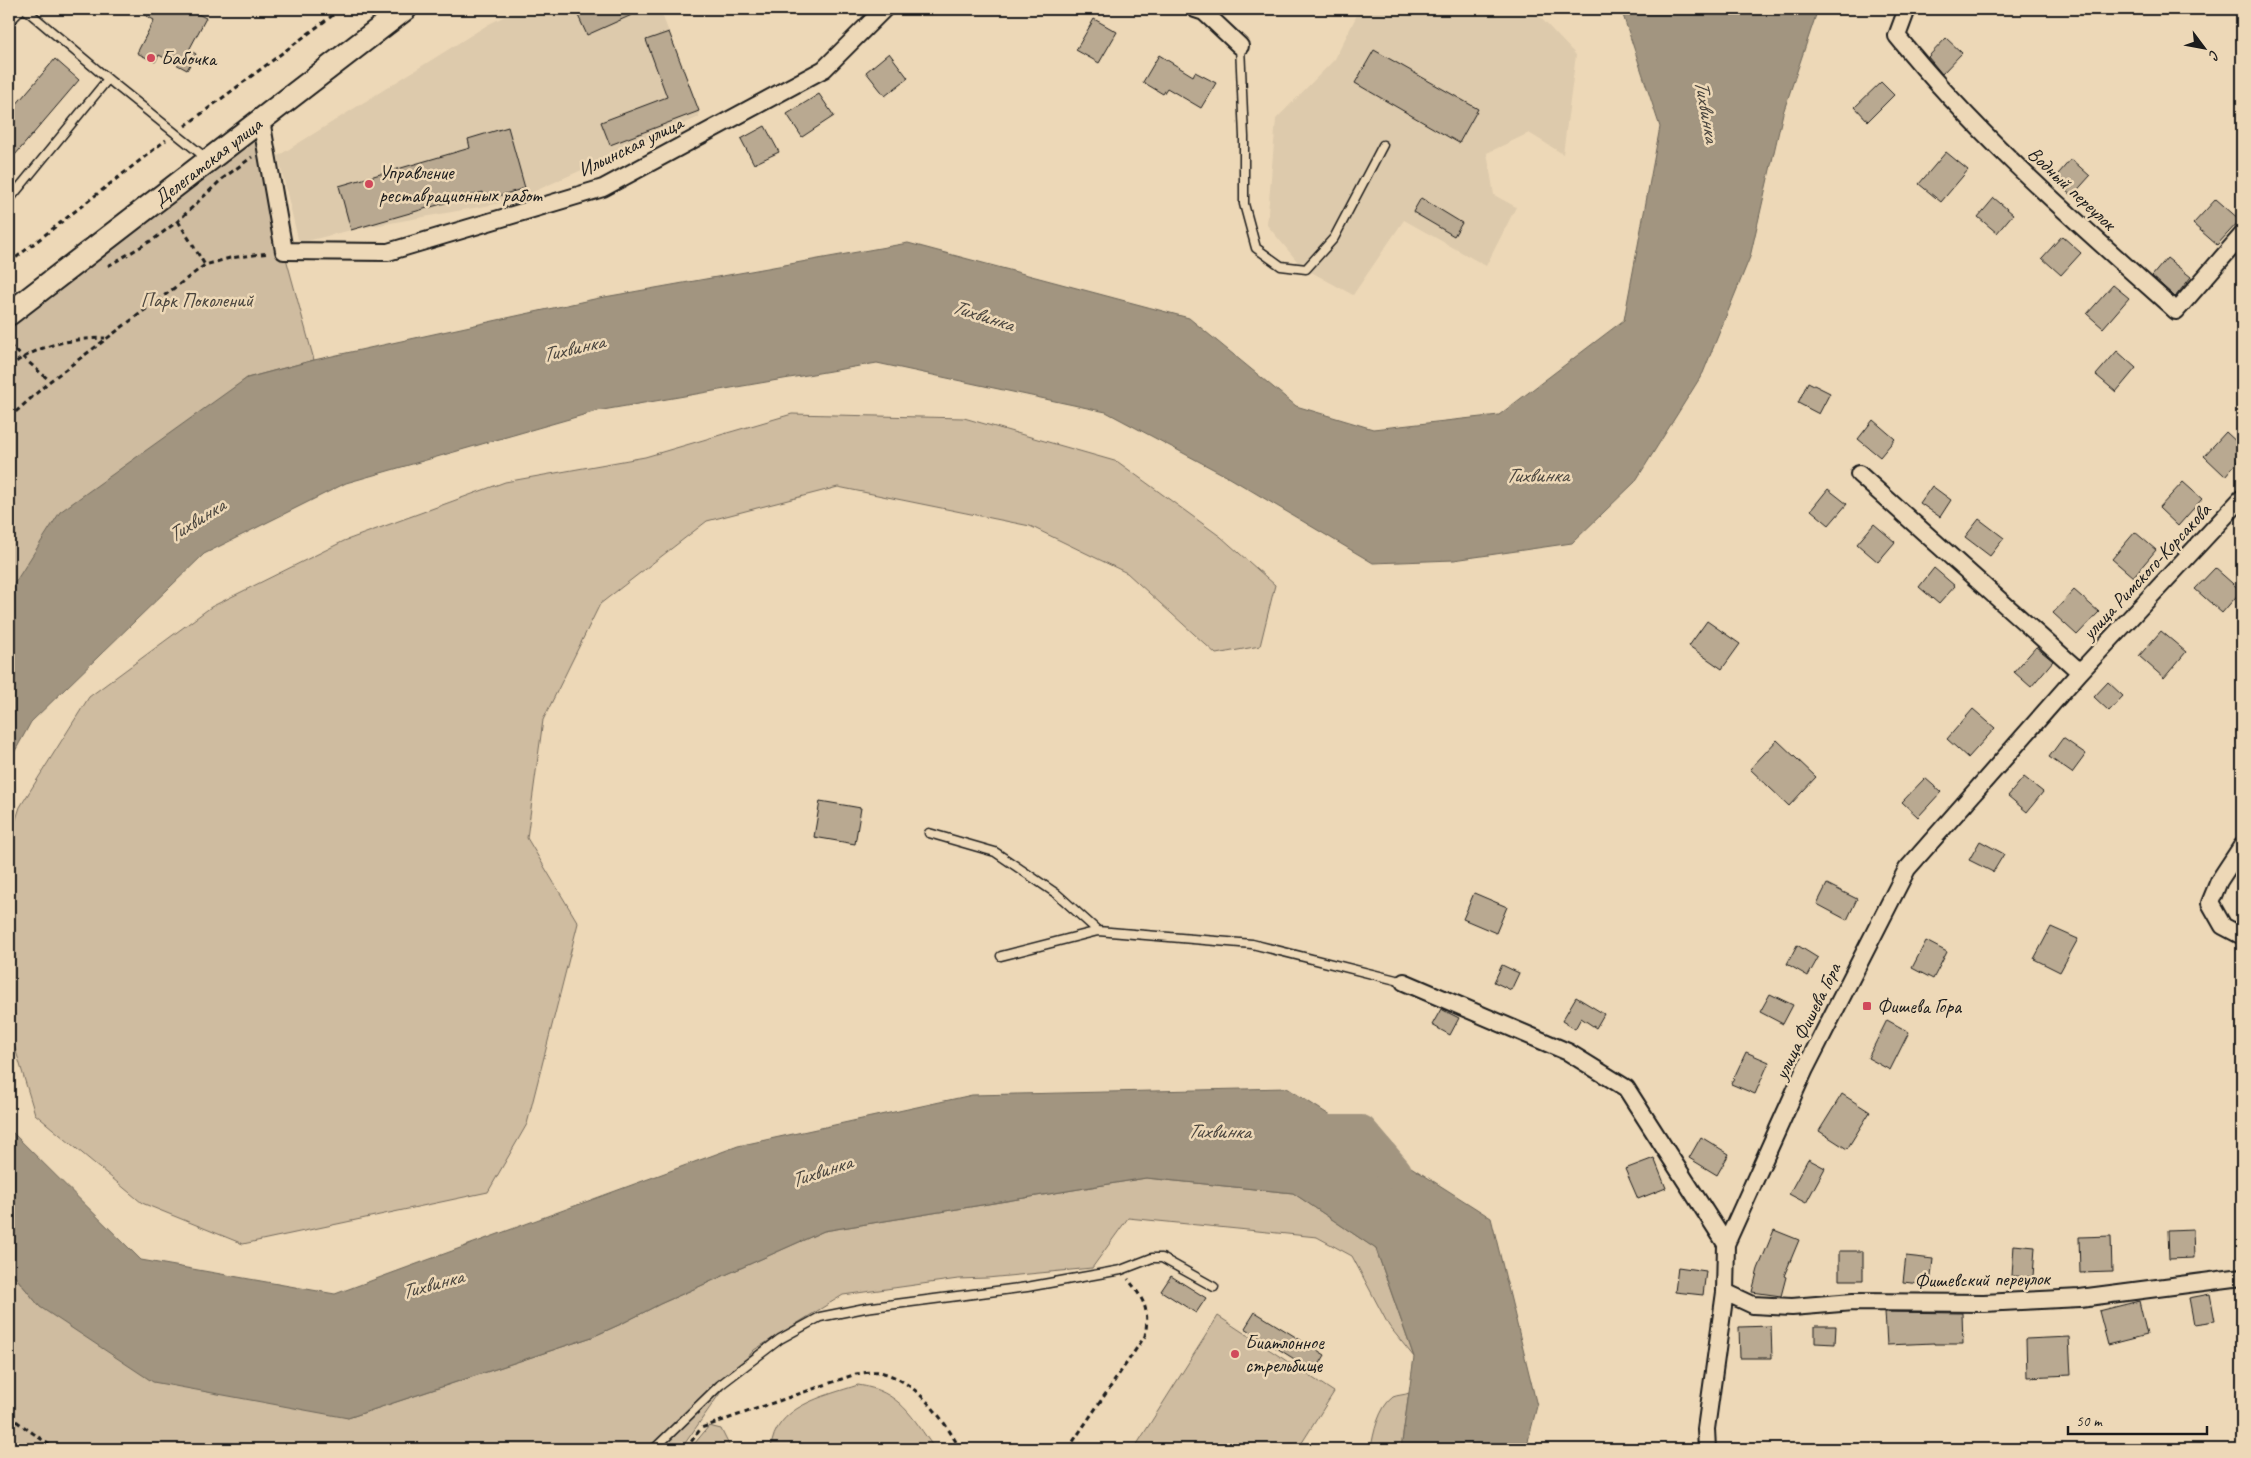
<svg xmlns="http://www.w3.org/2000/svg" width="2251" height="1458" viewBox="0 0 2251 1458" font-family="Caveat,sans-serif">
<rect width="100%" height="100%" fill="#edd8b7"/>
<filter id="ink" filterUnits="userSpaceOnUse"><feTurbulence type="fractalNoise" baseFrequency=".02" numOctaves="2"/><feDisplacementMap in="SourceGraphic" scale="10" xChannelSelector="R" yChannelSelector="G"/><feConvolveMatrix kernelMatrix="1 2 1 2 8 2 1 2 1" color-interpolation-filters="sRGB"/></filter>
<g filter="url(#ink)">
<path fill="#ddcaac" d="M519 9H660L699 111V117L513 201 351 230 299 243 278 156 489 24Z
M1360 9H1518L1539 16 1576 55 1563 154 1529 133 1487 153 1494 195 1516 207 1486 266 1404 220 1353 295 1302 267 1267 225 1276 119 1335 59Z"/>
<path fill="#cfbca0" stroke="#766c5e" d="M263 129 284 251 314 360 247 378 9 592V328Z
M792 414 964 418 1118 462 1221 537 1275 585 1260 646 1216 654 1127 573 1030 526 838 487 707 521 600 604 543 720 527 838 578 923 527 1124 488 1192 243 1244 142 1203 35 1114 9 1028V841L20 807 89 697 211 607 344 541 505 482 645 457Z
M1146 1178 1293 1193 1376 1249 1414 1357 1389 1326 1352 1256 1317 1237 1128 1218 1092 1268 987 1278 958 1279 843 1295 754 1350 734 1373 681 1449H26L9 1436V1269L40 1307 348 1418 592 1337 621 1324 660 1304 824 1231Z
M1218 1316 1334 1392 1298 1449H1134Z
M858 1385C900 1391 912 1417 935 1449H771C774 1406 825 1396 858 1385Z
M1409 1393 1401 1449H1371C1373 1434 1379 1407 1393 1397 1397 1395 1405 1395 1409 1393Z
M709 1426 721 1429 731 1449H690Z"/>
<path fill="#a29580" stroke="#6c6558" d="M1621 9H1818L1783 113 1750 257 1703 373 1635 482 1572 543 1454 560 1373 563 1230 478 1106 412 877 363 597 411 346 483 204 554 31 722 9 762V592L60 512 247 378 314 360 599 298 908 243 1189 318 1296 406 1373 429 1499 415 1624 320 1660 127Z
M1287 1088 1491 1218 1537 1406 1526 1449H1401L1414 1357 1376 1249 1293 1193 1146 1178 824 1231 660 1304 621 1324 592 1337 348 1418 153 1382 40 1307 9 1269V1129L141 1260 335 1294 738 1146 972 1095Z"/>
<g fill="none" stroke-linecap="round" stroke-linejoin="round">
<path stroke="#a29580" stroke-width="34" d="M1311 1132H1361L1395 1172"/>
</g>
<path fill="#b9a991" stroke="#1c1c1c" d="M133 9H174L184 14 188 9 206 18 189 50 196 54 187 70 159 55 155 62 137 53 154 20Z
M575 9H645L587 35Z
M1094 19 1117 32 1099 63 1076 50Z
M669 32 699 111 610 145 601 122 667 97 646 40Z
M1946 38 1962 53 1942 74 1928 57Z
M1374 50 1478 109 1459 143 1355 83Z
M889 53 908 78 885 96 866 72Z
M1159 55 1193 76 1195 72 1216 83 1201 108 1167 88 1163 94 1143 82Z
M55 59 79 80 9 162V113Z
M1881 82 1894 95 1868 121 1855 107Z
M819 94 834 116 802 137 787 114Z
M765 126 779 152 754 164 741 139Z
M508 127 525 188 485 200 483 192 351 230 339 186 470 148 468 139Z
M1946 152 1968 170 1941 202 1919 184Z
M2071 159 2090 176 2072 196 2053 180Z
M1421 198 1462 223 1454 236 1413 212Z
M1994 198 2013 214 1997 233 1978 217Z
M2216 199 2240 220 2217 245 2193 224Z
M2062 236 2081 253 2061 275 2042 258Z
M2167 258 2191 277 2175 297 2152 276Z
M2113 285 2129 298 2103 328 2087 314Z
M2117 351 2136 368 2116 392 2096 375Z
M1808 382 1830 393 1819 414 1798 403Z
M1873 420 1895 439 1880 457 1858 439Z
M2226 432 2242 447V456L2225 476 2204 456Z
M2183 482 2202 499 2178 526 2159 508Z
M1932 486 1951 500 1940 517 1920 503Z
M1828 489 1847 504 1829 525 1811 510Z
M1979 519 2004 538 1990 556 1965 537Z
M1874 524 1895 542 1878 562 1857 544Z
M2135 532 2156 550 2133 577 2112 559Z
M1934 568 1955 586 1939 604 1919 587Z
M2215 568 2241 591 2222 613 2195 589Z
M2074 590 2099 612 2077 635 2053 613Z
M1707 621 1740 644 1722 669 1689 646Z
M2161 631 2186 652 2164 678 2139 656Z
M2036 647 2053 661 2031 687 2014 672Z
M2108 682 2123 696 2109 711 2094 697Z
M1973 709 1995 728 1968 758 1947 739Z
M2063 738 2086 754 2072 773 2049 757Z
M1777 740 1816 777 1789 806 1750 769Z
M2024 777 2043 792 2027 812 2008 796Z
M1925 778 1941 792 1918 817 1902 802Z
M820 801 861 808 855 844 814 837Z
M1980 841 2004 854 1993 872 1969 860Z
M1827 884 1857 899 1847 920 1817 904Z
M1474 893 1507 907 1496 933 1463 919Z
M2051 927 2078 939 2060 972 2034 959Z
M1926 941 1947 952 1933 979 1912 968Z
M1797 945 1818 958 1808 976 1787 964Z
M1502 965 1519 973 1511 990 1494 982Z
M1770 994 1793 1005 1783 1024 1760 1012Z
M1576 997 1604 1014 1596 1028 1581 1018 1575 1029 1562 1021Z
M1441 1009 1459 1018 1450 1035 1432 1025Z
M1887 1020 1909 1032 1890 1070 1868 1058Z
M1746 1052 1769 1062 1755 1094 1731 1084Z
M1842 1094 1870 1112 1847 1149 1819 1131Z
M1701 1137 1729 1154 1717 1175 1689 1158Z
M1654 1158 1666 1188 1638 1199 1625 1169Z
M1808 1159 1825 1168 1806 1203 1789 1194Z
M2193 1229 2194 1258 2169 1259 2168 1230Z
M1774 1230 1799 1240 1784 1276 1786 1277 1781 1296 1752 1292 1758 1269Z
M2111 1236 2112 1272 2080 1273 2079 1237Z
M2014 1245 2035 1247 2033 1277 2012 1276Z
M1839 1251H1863V1280H1839Z
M1906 1256 1933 1259 1930 1285 1903 1282Z
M1678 1267 1706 1271 1703 1295 1675 1292Z
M1171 1276 1206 1298 1196 1313 1161 1291Z
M2210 1294 2215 1321 2194 1324 2189 1298Z
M2139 1301 2147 1335 2108 1345 2099 1311Z
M1255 1312 1325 1355 1315 1372 1245 1328Z
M1885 1312 1962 1313 1963 1344H1934V1343L1887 1345Z
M1771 1326 1772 1358H1740L1739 1327Z
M1815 1326H1836L1835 1344 1815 1343Z
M2069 1337 2071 1375 2027 1377 2026 1339Z"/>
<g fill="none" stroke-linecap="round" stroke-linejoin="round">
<defs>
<path id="lane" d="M9 22 22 9
M1240 46 1244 137V204L1256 248 1281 266 1306 269 1334 238 1383 145
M108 79 206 158
M9 200 108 79 25 9
M929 833 995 852 1057 894 1098 931 1252 944 1404 982
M1001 956 1098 931
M654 1449 720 1385 780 1339 820 1317 865 1308 1027 1287 1121 1270 1152 1258H1162L1214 1287"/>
<path id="street" d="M1195 9 1204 12 1240 46
M1907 9 1897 36C1979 138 2079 224 2176 311L2242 235
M261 120 284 251 388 252 603 188 824 69 884 9
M1859 474 2080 672
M2242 846 2219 881 2210 903 2223 926 2242 936
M1404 982 1568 1052 1626 1088 1726 1244
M1725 1292 1753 1305 1792 1307 1853 1302 1984 1303 2080 1298 2242 1277
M1707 1449 1706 1429 1725 1292 1726 1244 1805 1069 1907 869 2080 672 2242 498"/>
<g id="secondary">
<path id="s1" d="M9 314 405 9"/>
</g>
</defs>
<use href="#lane" stroke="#1c1c1c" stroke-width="11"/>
<use href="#street" stroke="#1c1c1c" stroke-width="20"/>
<use href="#secondary" stroke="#1c1c1c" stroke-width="26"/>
<path stroke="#1c1c1c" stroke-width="3" stroke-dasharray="5 4" stroke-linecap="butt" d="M185 126 341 9
M178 221 205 265
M9 263 166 140
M108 266 154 239 178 221 222 179 252 157
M9 345 50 381
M9 367C38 345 68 339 105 338
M9 418 50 381 205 265 230 258 269 253
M9 1416 55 1449
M686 1449 701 1428 856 1374C863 1373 873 1371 880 1372 917 1381 943 1418 960 1449
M1068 1449 1145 1336C1150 1309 1144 1300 1128 1279"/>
<use href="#lane" stroke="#edd8b7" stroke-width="8"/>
<use href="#street" stroke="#edd8b7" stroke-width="16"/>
<use href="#secondary" stroke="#edd8b7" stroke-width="22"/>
</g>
</g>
<g fill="#d1495b" stroke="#edd8b7" stroke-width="2">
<circle cx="151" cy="58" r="5"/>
<circle cx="369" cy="184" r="5"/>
<rect x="1862" y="1001" width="10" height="10" rx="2.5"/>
<circle cx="1235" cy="1354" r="5"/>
</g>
<g text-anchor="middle" stroke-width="5" stroke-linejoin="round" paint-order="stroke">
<g font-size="20" fill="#1c1c1c" stroke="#edd8b7" text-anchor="start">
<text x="161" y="65">Бабочка</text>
<text x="379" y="179">Управление<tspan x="379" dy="23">реставрационных работ</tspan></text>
<text x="1877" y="1013">Фишева Гора</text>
<text x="1245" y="1349">Биатлонное<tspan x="1245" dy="23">стрельбище</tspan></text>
</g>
<g font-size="20" fill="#1c1c1c" stroke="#edd8b7">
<text transform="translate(630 146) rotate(-26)" y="7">Ильинская улица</text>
<text dy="7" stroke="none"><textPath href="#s1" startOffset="250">Делегатская улица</textPath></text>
<text transform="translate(2072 188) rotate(43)" y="7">Водный переулок</text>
<text transform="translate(2146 571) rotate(-47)" y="7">улица Римского-Корсакова</text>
<text transform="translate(1807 1021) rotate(-64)" y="7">улица Фишева Гора</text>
<text transform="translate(1982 1279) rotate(-1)" y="7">Фишевский переулок</text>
</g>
<g font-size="20" fill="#49443d" stroke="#edd8b7">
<text x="197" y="307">Парк Поколений</text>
</g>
<g font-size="21" font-style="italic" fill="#4b463f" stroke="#edd8b7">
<text transform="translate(1707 111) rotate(80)" y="7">Тихвинка</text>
<text transform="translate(983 315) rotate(18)" y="7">Тихвинка</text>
<text transform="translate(573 348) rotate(-13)" y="7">Тихвинка</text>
<text x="1537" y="482">Тихвинка</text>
<text transform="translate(196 520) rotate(-32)" y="7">Тихвинка</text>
<text transform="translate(1219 1131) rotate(1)" y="7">Тихвинка</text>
<text transform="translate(821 1171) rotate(-18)" y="7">Тихвинка</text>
<text transform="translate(432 1284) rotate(-15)" y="7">Тихвинка</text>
</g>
</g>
<rect width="2251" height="1458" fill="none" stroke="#edd8b7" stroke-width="30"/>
<rect x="15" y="15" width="2221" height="1428" fill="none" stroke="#1c1c1c" stroke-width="2" filter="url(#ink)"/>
<g transform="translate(2204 48) rotate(122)" stroke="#edd8b7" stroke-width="4" paint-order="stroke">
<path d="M0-4L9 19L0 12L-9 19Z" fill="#1c1c1c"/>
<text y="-8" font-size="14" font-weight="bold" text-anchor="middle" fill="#1c1c1c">С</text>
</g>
<path d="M2068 1426v8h139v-8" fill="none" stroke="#1c1c1c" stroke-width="2.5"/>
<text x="2076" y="1426" font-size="15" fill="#1c1c1c" stroke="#edd8b7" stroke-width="4" paint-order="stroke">50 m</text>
</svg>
